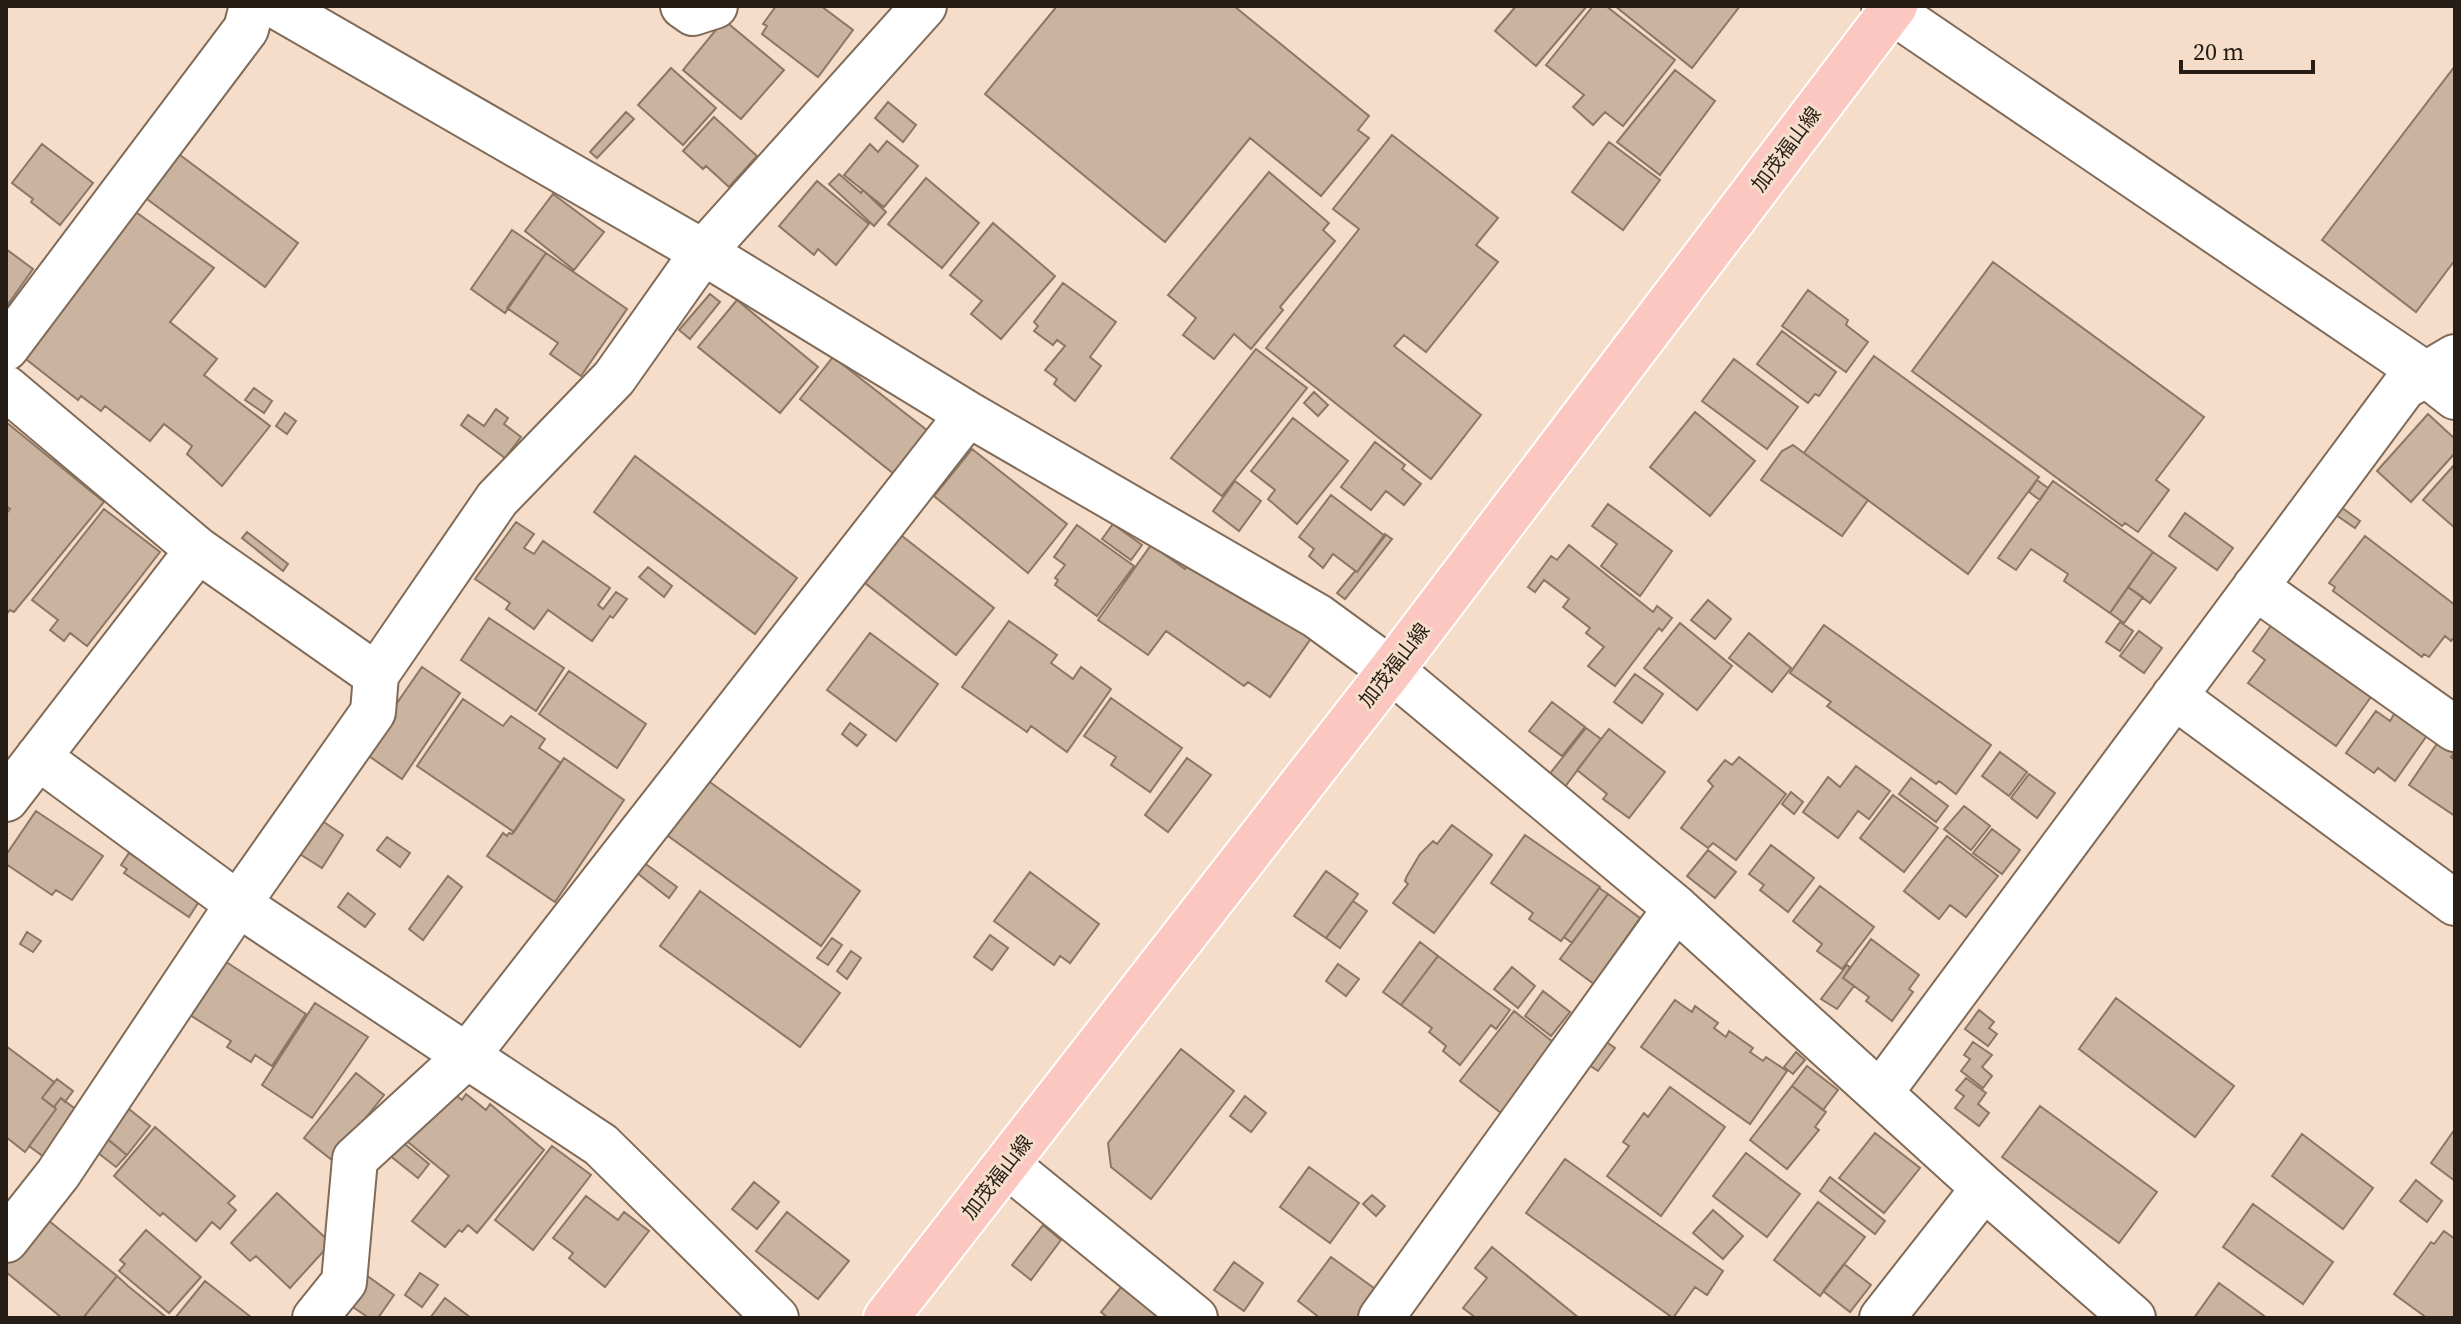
<svg xmlns="http://www.w3.org/2000/svg" width="2461" height="1324" viewBox="0 0 2461 1324" font-family="'Source Serif 4','Noto Sans JP',serif">
<rect width="100%" height="100%" fill="#f5ddc9"/>
<path fill="#cab4a0" stroke="#8c7765" stroke-width="2" d="M776 6H821L853 30 818 77 762 34 767 26 763 24Z
M1057 6H1234L1369 116 1358 130 1369 138 1321 196 1250 138 1165 242 985 94Z
M1516 6H1587L1536 66 1495 31Z
M1593 6H1606L1675 60 1623 126 1605 112 1593 125 1573 107 1584 95 1546 65Z
M1615 6H1740L1692 68Z
M724 20 784 70 741 119 683 70Z
M2455 66V260L2416 312 2322 240Z
M671 68 716 108 683 145 638 105Z
M1675 70 1715 101 1660 175 1617 142Z
M888 102 916 125 903 142 875 118Z
M626 112 634 119 597 158 590 152Z
M714 117 757 156 729 187 706 166 703 169 683 151Z
M1392 135 1498 218 1476 245 1498 262 1426 352 1404 335 1394 346 1481 415 1431 479 1266 348 1359 229 1333 209Z
M887 141 918 166 884 207 844 175 870 144 878 152Z
M1609 142 1660 180 1623 230 1572 192Z
M42 144 93 183 60 225 31 202 33 199 12 183Z
M176 152 298 243 265 287 143 196Z
M1269 172 1329 223 1323 230 1335 241 1280 307 1283 310 1251 349 1234 334 1214 359 1183 335 1196 318 1168 295Z
M839 174 861 193 863 190 886 212 874 226 829 184Z
M926 178 979 223 942 268 888 224Z
M817 181 869 224 836 265 818 249 814 255 779 226Z
M553 194 604 232 574 270 525 231Z
M133 210 214 268 170 322 217 359 204 375 270 426 222 486 187 454 192 446 164 424 150 441 105 406 101 411 81 396 78 400 22 356Z
M993 223 1055 276 1001 339 971 314 982 301 950 275Z
M512 230 546 253 505 313 471 289Z
M6 249 33 269 6 307Z
M546 253 627 309 581 376 550 354 558 343 507 308Z
M1993 262 2204 417 2156 480 2169 490 2138 532 2125 523 2122 526 1912 371Z
M1063 283 1116 322 1090 357 1101 366 1075 401 1054 384 1057 379 1045 370 1065 346 1057 340 1053 345 1034 331 1038 326 1034 322Z
M1808 290 1848 320 1846 325 1868 342 1846 372 1782 326Z
M710 294 720 302 690 339 679 330Z
M737 300 818 367 780 413 698 347Z
M1782 331 1836 372 1819 396 1815 394 1808 403 1757 364Z
M1256 349 1307 388 1222 496 1171 458Z
M1874 356 2039 477 1968 574 1804 453Z
M833 357 928 431 894 474 800 399Z
M1734 359 1798 407 1767 449 1702 401Z
M254 388 272 401 264 413 245 400Z
M1314 392 1328 405 1318 416 1304 403Z
M496 409 508 418 504 424 521 437 505 458 461 425 468 415 484 426Z
M1695 412 1755 461 1710 516 1650 467Z
M285 413 296 421 287 434 276 426Z
M2428 414 2455 439V453L2411 502 2377 471Z
M1293 418 1348 461 1297 524 1268 499 1275 490 1251 471Z
M6 422 104 502 14 612 10 610 6 615V514L10 509 6 506Z
M1375 442 1405 465 1402 469 1421 484 1404 505 1386 491 1371 510 1341 487Z
M1793 445 1868 500 1842 536 1761 480 1782 451Z
M972 449 1067 524 1028 573 934 496Z
M635 456 797 578 755 634 594 512Z
M2455 464V528L2423 500Z
M2037 480 2048 488 2040 500 2029 492Z
M1235 481 1261 501 1239 531 1213 511Z
M2053 481 2153 552 2110 613 2064 581 2068 574 2031 549 2016 570 1998 558Z
M1331 495 1385 536 1357 572 1333 554 1323 568 1309 556 1314 549 1299 537Z
M1608 504 1672 551 1640 596 1601 566 1617 544 1592 526Z
M2341 507 2360 521 2355 528 2336 515Z
M104 509 160 552 87 646 70 633 64 641 50 630 58 620 32 600Z
M2185 513 2233 548 2217 570 2169 536Z
M516 522 534 534 524 548 534 554 543 541 610 588 598 605 603 609 616 592 627 599 613 618 610 616 592 641 548 610 534 629 506 609 510 603 475 579Z
M1113 524 1142 545 1131 560 1102 539Z
M1077 525 1134 566 1097 616 1055 585 1058 580 1055 578 1065 565 1054 557Z
M247 532 288 564 283 571 242 538Z
M897 532 994 608 956 655 860 579Z
M1385 534 1392 539 1345 599 1337 593 1355 571 1357 572Z
M2365 536 2455 605V636L2451 641 2445 636 2429 657 2424 654 2422 657 2333 591 2335 587 2329 583Z
M1151 545 1185 569 1189 562 1312 637 1270 697 1248 682 1244 686 1166 631 1148 655 1098 620Z
M1569 545 1653 612 1657 606 1672 618 1662 631 1659 628 1615 686 1588 666 1604 647 1586 633 1590 628 1563 607 1569 599 1544 580 1535 592 1528 587 1551 556 1557 560Z
M2153 552 2176 568 2150 603 2128 587Z
M648 567 672 586 664 597 639 577Z
M2128 587 2143 597 2124 623 2110 613Z
M1708 600 1731 619 1715 639 1691 620Z
M489 618 564 668 536 711 461 660Z
M1009 621 1057 655 1051 663 1073 679 1081 667 1111 689 1067 752 1031 726 1027 732 962 687Z
M2120 622 2133 631 2120 651 2106 642Z
M1680 623 1732 666 1697 710 1644 668Z
M2273 623 2373 694 2336 746 2248 683 2265 660 2253 651Z
M1824 625 1991 745 1956 794 1939 781 1936 784 1827 706 1831 702 1790 673Z
M2139 631 2162 648 2144 673 2120 656Z
M870 633 938 684 896 741 827 690Z
M1749 633 1791 668 1772 692 1729 658Z
M422 667 460 693 402 779 363 752Z
M569 671 646 724 617 768 539 714Z
M1635 674 1663 694 1642 723 1614 702Z
M1111 698 1182 748 1150 792 1111 765 1116 757 1084 736Z
M463 699 503 726 511 716 545 739 539 748 561 763 514 832 417 766Z
M1552 702 1585 727 1562 756 1529 731Z
M2376 711 2390 721 2396 711 2428 734 2395 781 2378 768 2374 773 2346 753Z
M850 723 866 735 857 746 842 734Z
M1586 728 1601 739 1564 788 1548 776Z
M1609 729 1665 772 1629 818 1603 799 1607 794 1577 770Z
M2438 742 2455 752 2451 757 2455 760V816L2409 785Z
M2000 752 2027 772 2009 796 1982 776Z
M1739 757 1786 794 1736 860 1713 843 1708 848 1681 828 1713 786 1708 781 1725 760 1732 765Z
M564 758 624 800 555 902 487 856 503 833 507 836 509 833 512 834Z
M1187 758 1211 775 1168 832 1145 815Z
M1856 766 1890 791 1869 819 1858 811 1838 838 1803 812 1828 777 1840 787Z
M2029 774 2055 793 2037 818 2011 798Z
M703 777 860 891 821 946 664 833Z
M1911 778 1948 806 1936 822 1899 794Z
M1791 792 1803 802 1794 814 1782 804Z
M1893 795 1938 828 1904 872 1860 838Z
M1964 806 1990 826 1971 850 1944 829Z
M36 811 103 856 72 900 56 890 52 895 6 864V855Z
M318 818 343 835 322 868 295 851Z
M1452 825 1492 855 1434 933 1393 903 1408 884 1405 881 1407 876 1420 854 1433 841 1437 844Z
M1992 829 2020 850 2002 874 1973 853Z
M1525 835 1600 887 1561 941 1529 919 1533 913 1491 883Z
M1947 836 1998 876 1966 917 1950 905 1939 919 1904 891Z
M387 837 410 853 400 867 377 850Z
M1771 845 1814 878 1788 912 1760 890 1764 885 1749 874Z
M1708 850 1736 872 1715 898 1687 876Z
M129 853 200 900 189 917 124 873 127 869 121 865Z
M643 862 677 887 669 898 636 872Z
M1326 871 1358 894 1326 938 1294 916Z
M1030 872 1099 924 1070 963 1060 956 1054 965 994 921Z
M448 876 462 887 423 940 409 929Z
M1820 886 1874 927 1842 969 1817 951 1822 944 1793 921Z
M1599 888 1608 894 1572 943 1564 937Z
M700 891 840 993 800 1047 660 946Z
M348 893 375 914 365 927 338 907Z
M1608 894 1640 918 1594 984 1560 959Z
M1353 901 1367 911 1340 948 1326 938Z
M27 932 41 941 33 952 20 944Z
M990 935 1008 948 992 970 974 957Z
M832 938 842 945 828 965 817 958Z
M1871 939 1919 975 1909 989 1913 992 1892 1021 1866 1001 1869 997 1843 978Z
M1420 942 1438 956 1401 1005 1383 992Z
M851 951 861 958 847 979 837 971Z
M217 956 306 1014 272 1066 255 1055 251 1062 227 1047 231 1041 182 1010Z
M1438 956 1510 1010 1496 1029 1491 1025 1460 1065 1443 1051 1446 1046 1429 1032 1432 1028 1401 1005Z
M1338 964 1359 979 1346 996 1326 981Z
M1847 965 1850 967 1843 978 1854 986 1837 1009 1821 999Z
M1512 967 1535 986 1518 1008 1494 989Z
M1543 991 1570 1012 1551 1036 1525 1016Z
M2116 998 2234 1086 2195 1137 2079 1049Z
M1675 1000 1692 1012 1695 1006 1718 1023 1714 1028 1726 1037 1729 1031 1753 1048 1750 1052 1763 1061 1766 1057 1787 1071 1750 1124 1641 1047Z
M315 1003 368 1037 312 1118 262 1085Z
M1979 1010 1994 1022 1989 1028 1997 1034 1988 1046 1965 1029Z
M1514 1011 1558 1046 1505 1116 1460 1081Z
M1602 1039 1615 1048 1598 1071 1586 1063Z
M1973 1042 1992 1055 1982 1067 1992 1076 1983 1088 1961 1071 1970 1059 1964 1055Z
M6 1046 54 1082 42 1098 56 1109 25 1152 6 1137Z
M1181 1049 1234 1091 1151 1199 1111 1167 1108 1143Z
M1796 1052 1805 1060 1793 1074 1784 1067Z
M1807 1066 1838 1090 1823 1110 1792 1086Z
M356 1073 384 1095 332 1160 304 1138Z
M1966 1078 1986 1093 1978 1104 1989 1113 1979 1126 1955 1108 1964 1096 1956 1090Z
M57 1079 73 1091 65 1102 61 1098 54 1107 42 1098Z
M445 1086 462 1100 466 1094 486 1110 490 1104 544 1150 477 1233 468 1225 462 1232 459 1230 445 1247 412 1221 449 1176 402 1137Z
M1792 1086 1826 1112 1815 1127 1819 1130 1787 1169 1750 1140Z
M1670 1087 1725 1127 1661 1216 1607 1176 1629 1146 1623 1142 1644 1113 1648 1117Z
M1245 1096 1266 1113 1251 1132 1230 1116Z
M61 1098 78 1111 44 1157 29 1146 56 1109 54 1107Z
M124 1105 150 1126 127 1155 101 1134Z
M2040 1106 2157 1192 2119 1243 2002 1157Z
M155 1127 235 1196 228 1203 236 1210 220 1229 212 1222 196 1241 163 1213 160 1216 114 1176Z
M2455 1129V1181L2431 1163Z
M1875 1133 1920 1168 1884 1213 1839 1178Z
M2302 1134 2373 1188 2343 1229 2272 1176Z
M104 1136 127 1155 116 1167 93 1149Z
M400 1140 429 1164 418 1178 388 1154Z
M552 1146 591 1175 533 1250 495 1220Z
M1746 1153 1800 1194 1767 1237 1713 1196Z
M1565 1159 1723 1271 1707 1295 1695 1287 1673 1318 1526 1213Z
M1309 1167 1359 1203 1330 1243 1280 1207Z
M1830 1177 1885 1221 1875 1234 1820 1191Z
M2416 1180 2442 1201 2427 1222 2400 1201Z
M754 1182 779 1202 757 1229 732 1209Z
M277 1193 331 1243 290 1288 256 1256 250 1261 231 1243Z
M1372 1195 1385 1206 1376 1216 1363 1204Z
M586 1196 618 1220 624 1212 649 1231 605 1287 569 1258 573 1253 553 1238Z
M1818 1202 1865 1237 1820 1296 1774 1260Z
M2253 1204 2333 1262 2303 1304 2223 1247Z
M1713 1210 1743 1236 1723 1259 1693 1233Z
M787 1212 849 1261 818 1299 756 1251Z
M43 1216 117 1276 83 1318H62L6 1272V1261Z
M1043 1225 1061 1240 1031 1280 1012 1265Z
M146 1230 201 1277 169 1313 119 1271 125 1264 120 1260Z
M2444 1231 2455 1239V1318H2427L2394 1294 2431 1242 2434 1244Z
M1492 1247 1579 1318H1476L1463 1308 1487 1278 1475 1268Z
M1331 1257 1378 1291 1358 1318H1320L1298 1301Z
M1234 1262 1263 1283 1244 1311 1214 1290Z
M1844 1264 1871 1285 1850 1312 1823 1291Z
M420 1273 438 1285 422 1307 405 1295Z
M366 1275 394 1295 378 1318H369L347 1303Z
M117 1276 128 1286 167 1318H83Z
M205 1281 252 1318H175Z
M2219 1283 2267 1318H2194Z
M1122 1286 1162 1318H1108L1101 1312Z
M445 1298 471 1318H430Z"/>
<g fill="none" stroke-linecap="round" stroke-linejoin="round">
<defs>
<path id="minor" d="M276 6 703 252 968 414 1317 616 1391 670 1676 908 1984 1188 2133 1318
M683 6 693 13 715 6
M1884 6 2427 375 2455 397
M6 348 246 29 252 6
M6 388 198 550 376 675
M2255 587 2455 729
M2174 696 2455 903
M38 757 238 904 601 1145 776 1318
M6 799 198 550
M1880 1093 2404 387 2455 357
M1006 1164 1195 1318
M6 1240 58 1174 238 904 373 712 376 675 497 499 614 378 703 252 924 6
M315 1318 344 1282 355 1159 466 1057 968 414
M1381 1318 1676 908
M1882 1318 1984 1188"/>
<path id="major" d="M886 1318 1391 670 1895 6"/>
</defs>
<use href="#minor" stroke="#806b59" stroke-width="48"/>
<use href="#major" stroke="#fff" stroke-width="48"/>
<use href="#minor" stroke="#fff" stroke-width="44"/>
<use href="#major" stroke="#fbc7c0" stroke-width="44"/>
</g>
<g text-anchor="middle" stroke-width="6" stroke-linejoin="round" paint-order="stroke">
<g font-size="20" fill="#251d16" stroke="#f5ddc9">
<text transform="translate(1786 149) rotate(-53)" y="7">加茂福山線</text>
<text transform="translate(1394 665) rotate(-52)" y="7">加茂福山線</text>
<text transform="translate(997 1177) rotate(-52)" y="7">加茂福山線</text>
</g>
</g>
<rect width="2461" height="1324" fill="none" stroke="#251d16" stroke-width="16"/>
<path d="M2181 60v12h132v-12" fill="none" stroke="#251d16" stroke-width="4"/>
<text x="2193" y="60" font-size="24" fill="#251d16" stroke="#f5ddc9" stroke-width="6" paint-order="stroke">20 m</text>
</svg>
